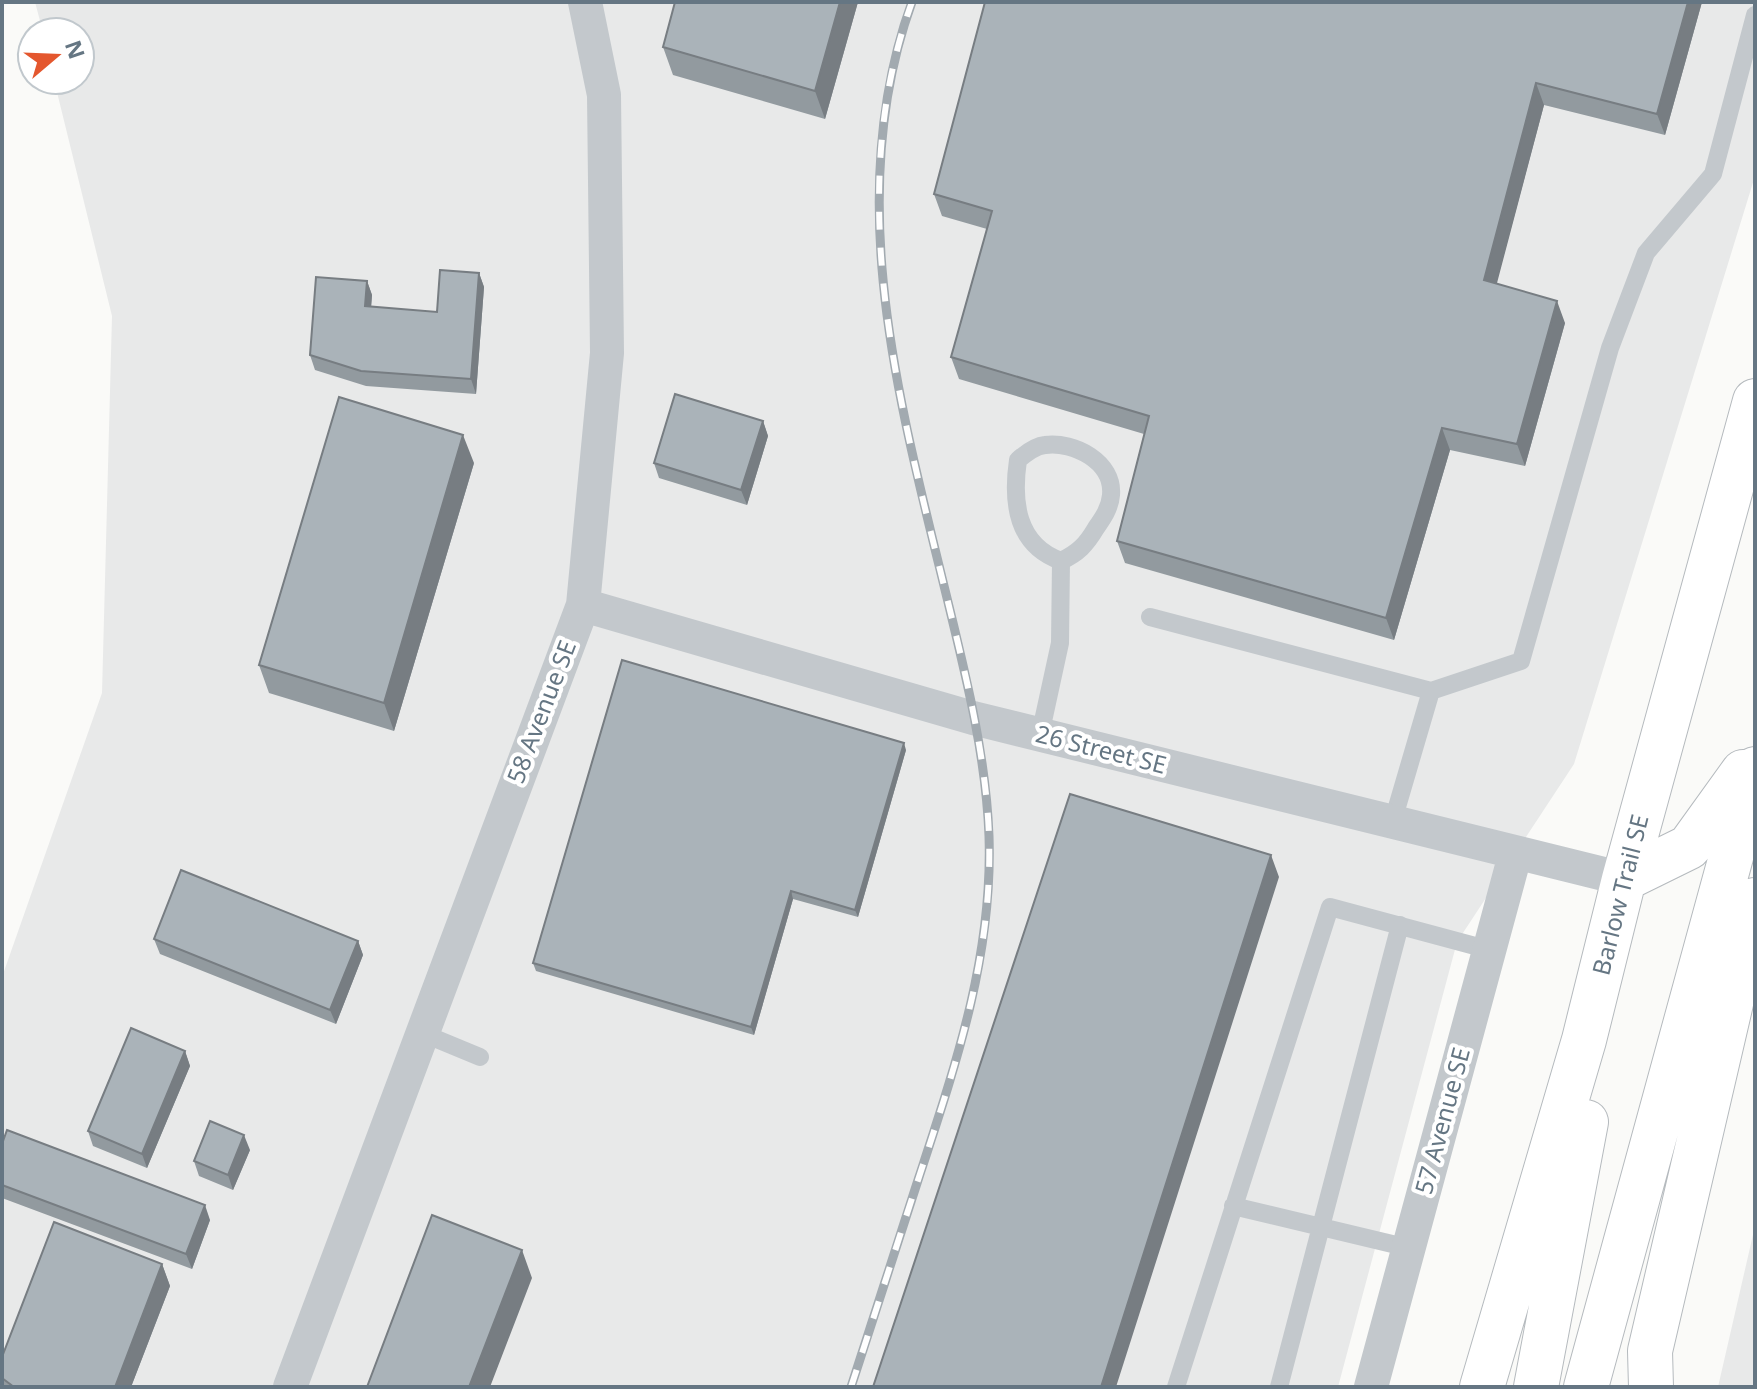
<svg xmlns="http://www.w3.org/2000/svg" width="1757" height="1389" viewBox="0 0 1757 1389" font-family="'Noto Sans',sans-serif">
<rect width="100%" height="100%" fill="#fafaf8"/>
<path fill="#e8e9e9" d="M35 2H1755V176L1574 764 1457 942 1338 1387H2V977L102 693 112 316 54 80H80V32H43Z
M1755 1226V1387H1718Z"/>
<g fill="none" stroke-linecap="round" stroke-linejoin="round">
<defs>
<path id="primary" d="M1624 879 1689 847 1743 772
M1482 1387 1584 1040 1624 879 1755 401
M1536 1387 1586 1122
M1586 1387 1755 769
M1651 1387 1650 1351 1755 900"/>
</defs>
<use href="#primary" stroke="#b5babe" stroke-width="46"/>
<path stroke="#c3c8cc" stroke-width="18" d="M1150 617 1431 691 1392 824
M1431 691 1521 661 1610 348 1646 253 1713 174 1755 15
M1040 735 1060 643 1061 561C1016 545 1012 501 1018 460 1026 453 1035 446 1045 445 1074 441 1114 462 1111 495 1110 508 1103 518 1096 528 1086 545 1078 553 1061 561
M422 1033 480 1057
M1233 1206 1409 1248
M1176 1387 1330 907 1490 950
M1279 1387 1400 925"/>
<path stroke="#c3c8cc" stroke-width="34" d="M583 605 973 718 1624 879
M290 1387 583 605 607 353 604 95 585 2
M1371 1387 1515 855"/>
<use href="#primary" stroke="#fff" stroke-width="44"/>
<defs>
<path id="rail" d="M851 1387C874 1317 896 1247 919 1177 956 1064 993 956 989 836 986 756 966 676 947 598 900 405 841 197 912 2"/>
</defs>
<use href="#rail" stroke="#a2aab0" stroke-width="9"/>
<use href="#rail" stroke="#fff" stroke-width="6" stroke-dasharray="18" stroke-linecap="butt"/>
</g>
<path fill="#929a9f" d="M675 2H858L825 119 673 75 663 47Z
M1702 2 1665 135 1544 105 1496 284 1565 323 1525 466 1450 450 1394 640 1125 563 1117 541 1144 434 959 379 951 357 987 229 942 216 934 194Z
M479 273 484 287 476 394 366 386 315 370 310 355 367 281 372 295 371 307 437 312Z
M763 421 768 436 747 505 659 478 654 463Z
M474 463 394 731 269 693 259 665Z
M906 750 858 917 793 899 754 1035 536 971 533 963Z
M154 939 358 941 363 955 336 1024 160 954Z
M185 1051 190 1066 147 1168 93 1146 88 1131Z
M2 1144 210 1220 192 1269 2 1198Z
M250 1150 233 1190 199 1176 194 1161Z
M162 1264 170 1286 131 1387H2V1357Z"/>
<path fill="#777d82" d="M840 2H858L825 119 815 91Z
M1688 2H1702L1665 135 1657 114Z
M1536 83 1544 105 1492 302 1484 280Z
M479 273 484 287 476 394 471 379Z
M367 281 372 295 370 321 365 306Z
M1557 301 1565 323 1525 466 1517 444Z
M763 421 768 436 747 505 741 490Z
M1442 428 1450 450 1394 640 1386 618Z
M463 435 474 463 394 731 384 703Z
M904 743 906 750 858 917 855 910Z
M1271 855 1279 877 1116 1387H1101Z
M791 891 793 899 754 1035 751 1027Z
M358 941 363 955 336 1024 330 1010Z
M185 1051 190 1066 147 1168 142 1154Z
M244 1135 250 1150 233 1190 228 1175Z
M205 1205 210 1220 192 1269 186 1254Z
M522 1250 532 1278 490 1387H469Z
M162 1264 170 1286 131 1387H115Z"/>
<path fill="#aab3b9" stroke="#777d82" stroke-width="2" d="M675 2H840L815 91 663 47Z
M985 2H1688L1657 114 1536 83 1484 280 1557 301 1517 444 1442 428 1386 618 1117 541 1149 416 951 357 992 211 934 194Z
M440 270 479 273 471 379 361 371 310 355 316 277 367 281 365 306 437 312Z
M675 394 763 421 741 490 654 463Z
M339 397 463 435 384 703 259 665Z
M622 660 904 743 855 910 791 891 751 1027 533 963Z
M1070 794 1271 855 1101 1387H873Z
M181 870 358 941 330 1010 154 939Z
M131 1028 185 1051 142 1154 88 1131Z
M210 1121 244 1135 228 1175 194 1161Z
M7 1130 205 1205 186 1254 2 1185V1144Z
M432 1215 522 1250 469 1387H367Z
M54 1222 162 1264 115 1387H14L2 1378V1357Z"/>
<g text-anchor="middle" stroke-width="8" stroke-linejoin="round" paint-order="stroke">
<g font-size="24" fill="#657683" stroke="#fff">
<text transform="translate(542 712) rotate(-69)" y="8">58 Avenue SE</text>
<text transform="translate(1101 750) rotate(14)" y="8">26 Street SE</text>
<text transform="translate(1621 895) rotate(-76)" y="8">Barlow Trail SE</text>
<text transform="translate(1443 1121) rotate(-75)" y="8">57 Avenue SE</text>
</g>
</g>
<rect width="1757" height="1389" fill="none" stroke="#657683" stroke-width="8"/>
<g transform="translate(56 56) rotate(71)"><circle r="38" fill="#ffffff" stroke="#c1c8cd" stroke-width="2"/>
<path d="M0-6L14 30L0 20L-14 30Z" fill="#e4572e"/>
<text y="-12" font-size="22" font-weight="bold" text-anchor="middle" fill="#657683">N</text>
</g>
</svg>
